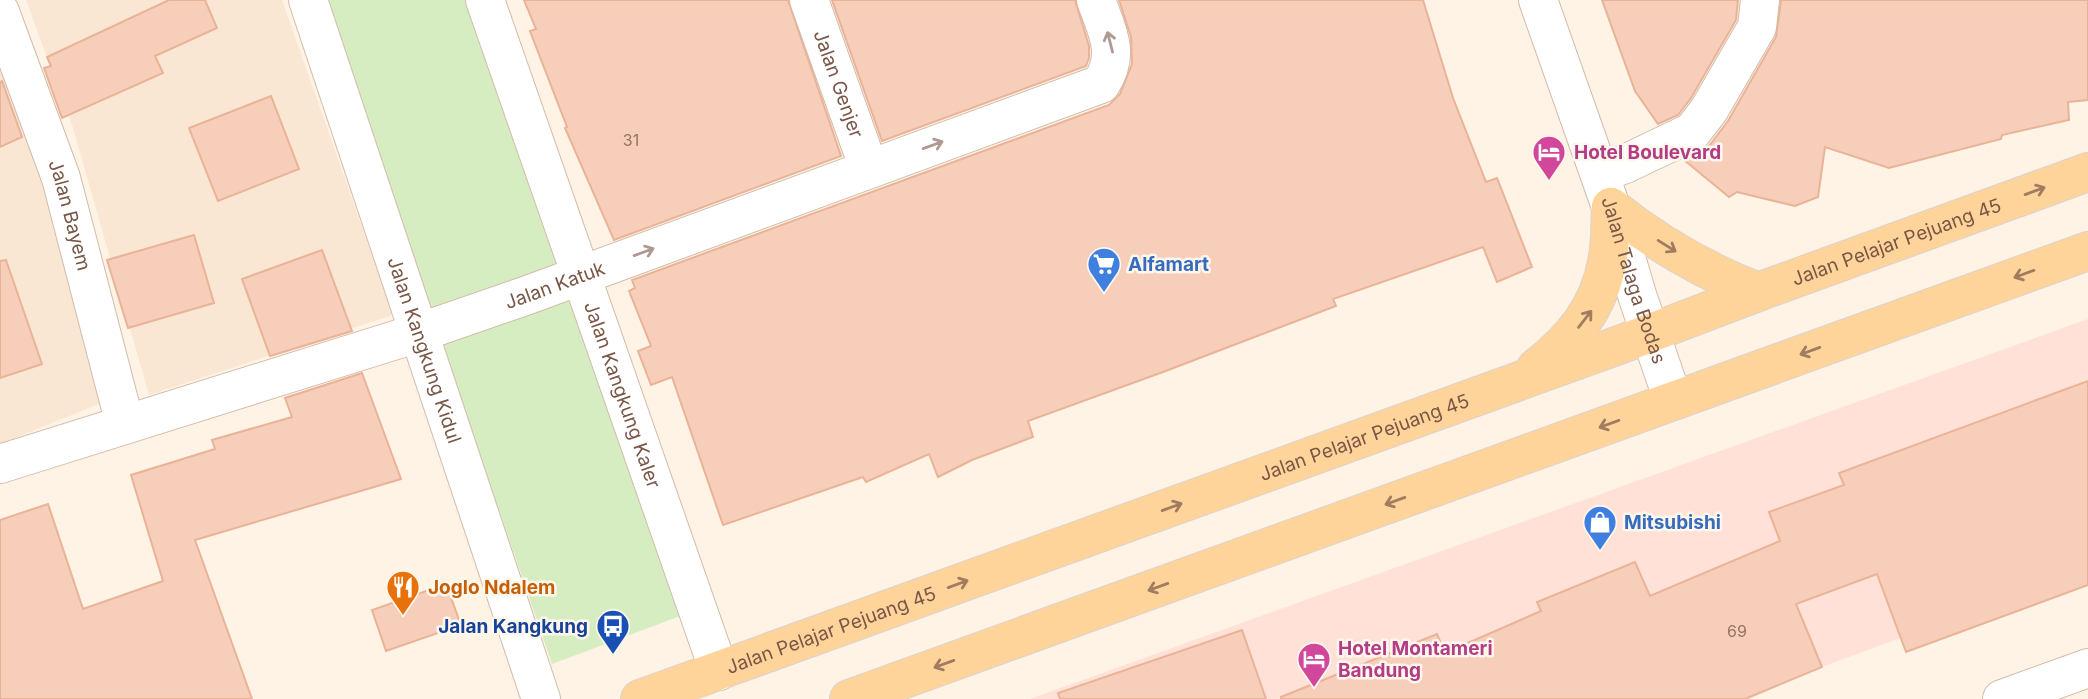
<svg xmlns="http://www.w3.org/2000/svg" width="2088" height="699" viewBox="0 0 2088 699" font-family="Inter,sans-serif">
<rect width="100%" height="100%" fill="#fef3e4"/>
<path fill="#f9e7d4" d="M26 0H282L393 315 149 395 73 128Z
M0 32 14 61 104 402 0 444Z"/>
<path fill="#ffe1d7" d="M2088 319V570L1733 699H1030Z"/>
<path fill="#d5edc0" d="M324 0H489L715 603 552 664Z"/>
<path fill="#f6ceb9" stroke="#eab397" stroke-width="2" d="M169 0H205L217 28 155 56 163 73 62 118 44 68 51 66 47 57Z
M524 0H788L841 156 614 240 565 128 567 127 530 31 536 29Z
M832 0H1075L1089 46V58L1086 66 882 141Z
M1119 0H1423L1453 98 1486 182 1497 178 1532 267 1497 282 1483 247 1333 299 1336 306 1163 372 1028 421 1033 437 972 460 938 477 929 454 866 482 863 477 723 525 672 377 651 385 638 351 651 346 629 291 635 288 632 280 1109 105 1120 94 1132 64 1131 37Z
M1602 0H1738L1736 20 1691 98 1678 115 1658 124 1635 91Z
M1781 0H2088V100L2068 102 2069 120 2002 135 2001 139 1889 168 1825 147 1818 197 1795 206 1737 192 1729 197 1684 160 1709 146 1728 121 1776 37Z
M2 81 22 137 0 147V82Z
M271 96 299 169 218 201 189 128Z
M194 235 214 303 128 328 107 260Z
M322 250 352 331 270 356 242 279Z
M6 260 42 364 0 378V261Z
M362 373 401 479 195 540 252 699H0V520L48 504 83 609 163 581 131 475 215 449 212 440 292 417 285 398Z
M2088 381V585L1906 652 1877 574 1796 604 1822 667 1745 699H1281V697L1437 634 1445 653 1541 611 1537 602 1635 562 1650 596 1780 541 1769 512 1844 485 1839 473Z
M446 584 461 625 386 651 372 610Z
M1242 630 1266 699H1060L1058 693Z"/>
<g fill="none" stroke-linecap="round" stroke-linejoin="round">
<defs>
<g id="minor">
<path id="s1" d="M308 0 541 699"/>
<path id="s2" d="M485 0 719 671"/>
<path id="s3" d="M809 0 869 169"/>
<path id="s4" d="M0 12 61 178 125 424"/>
<path d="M1600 173 1625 164 1692 132 1709 110 1757 27 1760 0"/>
<path id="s5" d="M0 464 418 333 525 296 1101 84C1121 53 1107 32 1096 0"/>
<path d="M2002 699 2088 668"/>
</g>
<g id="tertiary">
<path id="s6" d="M1538 0 1611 207 1638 298 1673 400"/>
</g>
<g id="primary">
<path d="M1611 207C1656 243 1704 271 1758 292"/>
<path d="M1536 368C1572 340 1599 308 1607 262 1611 244 1610 225 1611 207"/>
<path id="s7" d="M640 699 1619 345 1758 292 2088 172"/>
<path d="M849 699 2088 251"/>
</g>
</defs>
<use href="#minor" stroke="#d3bbab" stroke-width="40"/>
<use href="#tertiary" stroke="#d3bbab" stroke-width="40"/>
<use href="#primary" stroke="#dcd3cf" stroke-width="40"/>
<use href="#minor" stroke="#fff" stroke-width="38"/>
<use href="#tertiary" stroke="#fff" stroke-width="38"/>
<use href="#primary" stroke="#ffd49a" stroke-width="38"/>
</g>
<defs><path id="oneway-shaft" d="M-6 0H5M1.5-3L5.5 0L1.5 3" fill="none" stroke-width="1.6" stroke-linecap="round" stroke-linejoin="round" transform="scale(1.75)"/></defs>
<g stroke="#af9a91">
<use href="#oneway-shaft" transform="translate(1110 42) rotate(-104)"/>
<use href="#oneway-shaft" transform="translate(933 145) rotate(-20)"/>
<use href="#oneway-shaft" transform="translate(644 252) rotate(-20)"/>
</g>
<g stroke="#a17c60">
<use href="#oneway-shaft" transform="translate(2035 191) rotate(-20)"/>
<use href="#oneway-shaft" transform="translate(1667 246) rotate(32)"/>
<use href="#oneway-shaft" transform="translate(2024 274) rotate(160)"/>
<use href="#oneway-shaft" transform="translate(1585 319) rotate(-52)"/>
<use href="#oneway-shaft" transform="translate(1810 351) rotate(160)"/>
<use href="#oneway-shaft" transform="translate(1609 424) rotate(160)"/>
<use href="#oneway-shaft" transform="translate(1395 501) rotate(160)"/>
<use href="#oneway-shaft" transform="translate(1172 507) rotate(-20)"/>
<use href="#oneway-shaft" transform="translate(958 584) rotate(-20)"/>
<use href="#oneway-shaft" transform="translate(1158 587) rotate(160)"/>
<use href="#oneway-shaft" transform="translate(944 664) rotate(160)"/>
</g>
<defs>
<symbol id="hotel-pin" viewBox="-11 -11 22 30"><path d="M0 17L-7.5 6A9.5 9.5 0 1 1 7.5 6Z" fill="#d1479c" stroke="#fff7ec"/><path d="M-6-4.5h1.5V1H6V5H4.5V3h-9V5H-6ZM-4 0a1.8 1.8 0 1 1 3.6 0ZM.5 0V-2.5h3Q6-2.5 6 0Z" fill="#fff"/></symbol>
<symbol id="supermarket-pin" viewBox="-11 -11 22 30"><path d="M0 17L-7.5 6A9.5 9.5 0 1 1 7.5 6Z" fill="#3f7fe0" stroke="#fff7ec"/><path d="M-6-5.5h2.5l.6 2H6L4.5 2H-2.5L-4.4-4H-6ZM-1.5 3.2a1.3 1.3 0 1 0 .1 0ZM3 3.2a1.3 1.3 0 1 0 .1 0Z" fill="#fff"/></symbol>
<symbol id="shop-pin" viewBox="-11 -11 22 30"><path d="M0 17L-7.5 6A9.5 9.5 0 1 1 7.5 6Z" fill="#3f7fe0" stroke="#fff7ec"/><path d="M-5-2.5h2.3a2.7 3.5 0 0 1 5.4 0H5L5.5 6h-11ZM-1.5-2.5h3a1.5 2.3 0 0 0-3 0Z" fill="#fff"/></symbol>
<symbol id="restaurant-pin" viewBox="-11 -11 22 30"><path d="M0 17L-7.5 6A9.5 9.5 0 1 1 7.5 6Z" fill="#e8710a" stroke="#fff7ec"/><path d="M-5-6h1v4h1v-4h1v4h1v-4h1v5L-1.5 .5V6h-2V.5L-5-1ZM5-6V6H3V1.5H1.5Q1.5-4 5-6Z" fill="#fff"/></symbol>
<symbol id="bus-pin" viewBox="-11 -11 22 30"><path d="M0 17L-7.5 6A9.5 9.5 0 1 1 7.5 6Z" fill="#1a4fb4" stroke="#fff7ec"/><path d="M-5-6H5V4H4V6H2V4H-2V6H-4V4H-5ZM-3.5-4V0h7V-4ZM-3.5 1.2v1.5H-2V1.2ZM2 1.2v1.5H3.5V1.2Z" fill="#fff"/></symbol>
</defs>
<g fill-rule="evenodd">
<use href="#hotel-pin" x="1530" y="133" width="38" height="52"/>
<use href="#supermarket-pin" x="1085" y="245" width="38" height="52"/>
<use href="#shop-pin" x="1581" y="503" width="38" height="52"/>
<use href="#restaurant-pin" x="384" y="568" width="38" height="52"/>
<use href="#bus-pin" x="594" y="607" width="38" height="52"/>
<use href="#hotel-pin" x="1295" y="640" width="38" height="52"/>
</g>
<g text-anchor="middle" stroke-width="5" stroke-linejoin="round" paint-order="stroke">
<g font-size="16" fill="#987464">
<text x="631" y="146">31</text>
<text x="1737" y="637">69</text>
</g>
<g font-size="19" fill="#795647" stroke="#fff7ec">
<text dy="7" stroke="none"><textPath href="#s3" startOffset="89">Jalan Genjer</textPath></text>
<text dy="7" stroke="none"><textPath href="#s4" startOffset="215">Jalan Bayem</textPath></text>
<text dy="7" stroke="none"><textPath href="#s7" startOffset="1337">Jalan Pelajar Pejuang 45</textPath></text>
<text dy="7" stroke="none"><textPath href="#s6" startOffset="296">Jalan Talaga Bodas</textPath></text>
<text dy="7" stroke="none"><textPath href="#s5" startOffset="583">Jalan Katuk</textPath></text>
<text dy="7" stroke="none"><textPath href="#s1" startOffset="369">Jalan Kangkung Kidul</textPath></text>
<text dy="7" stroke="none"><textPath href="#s2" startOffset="418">Jalan Kangkung Kaler</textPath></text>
<text dy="7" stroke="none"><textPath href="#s7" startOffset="770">Jalan Pelajar Pejuang 45</textPath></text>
<text dy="7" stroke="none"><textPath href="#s7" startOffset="203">Jalan Pelajar Pejuang 45</textPath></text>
</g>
<g font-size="19" font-weight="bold" fill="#b23c85" stroke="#fff7ec" text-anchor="start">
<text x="1574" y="159">Hotel Boulevard</text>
<text x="1338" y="655">Hotel Montameri<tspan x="1338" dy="22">Bandung</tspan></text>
</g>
<g font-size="19" font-weight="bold" fill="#366cbe" stroke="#fff7ec" text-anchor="start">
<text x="1128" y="271">Alfamart</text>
<text x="1624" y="529">Mitsubishi</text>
</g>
<g font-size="19" font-weight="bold" fill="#c56008" stroke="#fff7ec" text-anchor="start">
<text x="428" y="594">Joglo Ndalem</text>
</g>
<g font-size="19" font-weight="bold" fill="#164399" stroke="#fff7ec" text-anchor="end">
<text x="588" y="633">Jalan Kangkung</text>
</g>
</g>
</svg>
